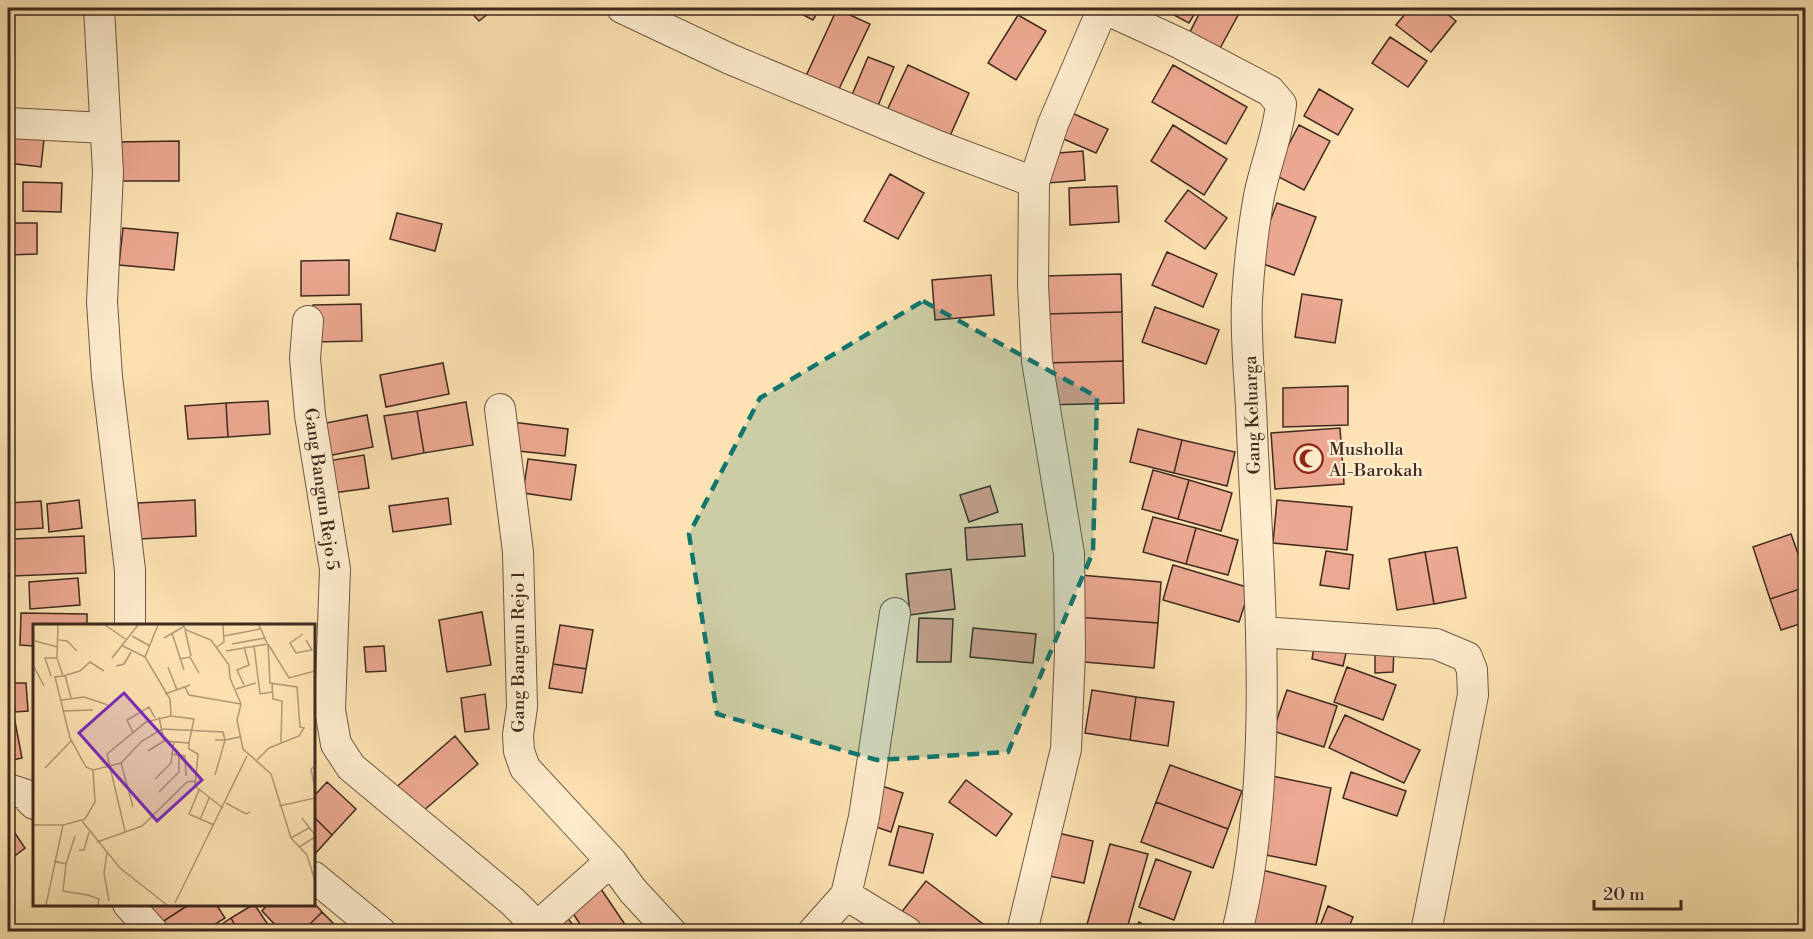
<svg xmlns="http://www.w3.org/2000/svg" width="1813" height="939" viewBox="0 0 1813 939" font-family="'Libre Bodoni',serif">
<rect width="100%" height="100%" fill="#fde3b3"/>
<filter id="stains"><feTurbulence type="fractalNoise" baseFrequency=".00333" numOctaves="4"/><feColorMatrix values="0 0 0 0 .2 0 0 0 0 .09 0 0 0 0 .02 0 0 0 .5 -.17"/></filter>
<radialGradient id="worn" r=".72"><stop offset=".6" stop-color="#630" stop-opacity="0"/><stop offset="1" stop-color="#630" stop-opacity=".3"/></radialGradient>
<path fill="#eca891" stroke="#3f2a1f" stroke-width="1.5" d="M467 8H495L479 21Z
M790 8H820L813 20Z
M1161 8H1198L1189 23Z
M1202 8H1242L1219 50 1189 34Z
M1410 8H1440L1456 21 1431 52 1396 25Z
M837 9 870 24 838 91 806 76Z
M1018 15 1046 31 1016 80 988 63Z
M1390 37 1427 61 1408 87 1372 63Z
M868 57 894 67 875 113 849 102Z
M908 65 969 93 946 145 884 117Z
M1173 65 1247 107 1226 144 1152 102Z
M1319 89 1353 109 1338 135 1304 116Z
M1063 109 1108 129 1096 153 1052 134Z
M1173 125 1227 159 1204 195 1151 161Z
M1299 125 1330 141 1304 190 1273 174Z
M8 135 44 139 41 167 8 163Z
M179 141V181H116L117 142Z
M1083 151 1085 180 1048 183 1046 154Z
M890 174 924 193 898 239 864 221Z
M23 182 62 183 61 212 23 211Z
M1117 186 1119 222 1070 225 1069 188Z
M1188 190 1227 218 1205 249 1165 221Z
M1277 203 1316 217 1294 275 1255 261Z
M397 213 442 224 435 251 390 239Z
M8 223H37V254L8 255Z
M123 228 178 233 174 270 119 265Z
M1167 252 1217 274 1203 307 1152 285Z
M349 260V295L301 296V261Z
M1806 262V294H1801L1798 263Z
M1121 274 1122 312 1045 314 1044 276Z
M991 275 994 315 935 320 932 280Z
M1302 294 1342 300 1335 343 1295 337Z
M361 304 362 341 313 342V305Z
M1155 307 1219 330 1206 364 1142 342Z
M1122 312 1123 361 1045 363V314Z
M1123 361 1124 403 1046 405 1045 363Z
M443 363 449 394 386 407 380 375Z
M1348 386V425L1283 427V388Z
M268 401 270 434 228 437 226 403Z
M466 402 473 445 424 453 417 411Z
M226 403 228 437 188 439 185 406Z
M417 411 424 453 392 459 384 416Z
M367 415 373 447 322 457 316 425Z
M512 422 568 429 565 456 509 450Z
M1340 428 1344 484 1275 489 1271 433Z
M1138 429 1182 440 1174 473 1130 462Z
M1182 440 1235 452 1227 486 1174 473Z
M364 455 369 488 326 494 321 462Z
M528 459 576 465 571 500 523 493Z
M1153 470 1189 480 1178 519 1142 509Z
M1189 480 1232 493 1221 531 1178 519Z
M990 486 998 512 969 522 960 495Z
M448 498 451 524 393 532 389 506Z
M79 500 82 528 49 532 47 504Z
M195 500 196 536 140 539 138 503Z
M1277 500 1352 507 1347 550 1273 543Z
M41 501 43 528 8 530V503Z
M1153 517 1196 528 1186 564 1143 552Z
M1022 524 1025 556 967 560 965 528Z
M1196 528 1238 540 1228 575 1186 564Z
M1791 534 1806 576V587L1770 599 1753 547Z
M84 536 86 573 13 576 12 539Z
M1457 547 1466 598 1434 604 1425 552Z
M1326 551 1353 555 1349 589 1320 585Z
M1425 552 1434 604 1397 610 1389 559Z
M1173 565 1250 588 1239 622 1163 600Z
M951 569 955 609 910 615 906 574Z
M1080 575 1161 582 1158 623 1076 617Z
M78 578 80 605 30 609 29 582Z
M1806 587V622L1781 630 1770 599Z
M482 612 491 665 447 672 439 620Z
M21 613 87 614V626H34V646L20 645Z
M1076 617 1158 623 1154 668 1073 661Z
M919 618 953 619 951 662H917Z
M560 625 593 630 586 669 553 664Z
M973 628 1036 634 1033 663 970 657Z
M1315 642 1347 649 1343 666 1312 659Z
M384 646 386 671 366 672 364 647Z
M1375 648H1394L1393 672 1375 673Z
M553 664 586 669 582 693 549 688Z
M1347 667 1396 685 1383 720 1334 702Z
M13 683H26L28 711 15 712Z
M8 685 22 758 8 761Z
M1092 690 1136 697 1130 740 1085 733Z
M1287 690 1337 706 1324 747 1273 731Z
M485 694 489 729 465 732 461 698Z
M1136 697 1174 702 1168 746 1130 740Z
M1345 715 1420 750 1404 783 1329 748Z
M455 736 478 764 416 817 393 790Z
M1170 765 1242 791 1228 829 1156 802Z
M1351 772 1406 791 1397 816 1343 798Z
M1272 776 1331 788 1316 865 1256 853Z
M966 780 1012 814 996 836 949 802Z
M327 782 356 809 332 835 314 817V796Z
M879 785 903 793 891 832 867 824Z
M1156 802 1228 829 1213 868 1141 842Z
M314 817 332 835 314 855Z
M8 823 25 848 8 861Z
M899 826 933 834 923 873 889 865Z
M1058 833 1093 841 1084 883 1049 876Z
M1110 844 1148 854 1126 932H1100L1086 928Z
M1156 859 1191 872 1174 920 1139 907Z
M1258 869 1326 886 1314 932H1273L1244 924Z
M926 881 987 927 984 932H923L900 914Z
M597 883 630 932H585L567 904Z
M314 903 322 912 302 932H282L262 911 268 904Z
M147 904H190L159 924Z
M190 904H216L225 918 203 932H164L159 924Z
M254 904 271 929 267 932H239L231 918Z
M1328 906 1353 917 1347 932 1318 931Z
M322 912 333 923 325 932H302Z
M564 913 578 932H539Z
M231 918 239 932H210Z
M1139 922 1156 932H1133Z"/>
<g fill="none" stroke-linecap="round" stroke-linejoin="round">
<defs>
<path id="minor" d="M99 8 108 172 102 302 107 377 130 570V626
M622 8 730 59 938 146 1034 182
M1103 8 1181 44 1270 91 1281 104C1278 136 1265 165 1259 196 1253 229 1249 266 1247 300 1245 343 1251 388 1252 431 1259 591 1276 776 1237 932
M8 123 105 128
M308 321 305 358 310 415 335 569 330 710 336 744 351 767 513 902 537 926
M500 409 518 552 522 707 518 735 519 751 525 768 611 861
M1261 632 1436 644 1467 657 1472 670 1473 695 1426 932
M8 789 24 794 34 804
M314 877 381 932
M846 895 864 817 895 613
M128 904 153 932
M531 932 611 861 633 891 671 932
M813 932 846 895 907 932
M1022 932 1066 749 1070 653 1069 554 1037 361 1033 286 1034 182 1053 124 1103 8"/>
</defs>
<use href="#minor" stroke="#6e5844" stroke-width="32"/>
<use href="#minor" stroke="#feedce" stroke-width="30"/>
</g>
<path fill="#0f766e" fill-opacity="0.2" stroke="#0f766e" stroke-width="4.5" stroke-dasharray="12 8" stroke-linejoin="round" d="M923 301 1097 397 1093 552 1008 752 877 760 717 714 689 534 760 398Z"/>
<defs>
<symbol id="mosque-ring" viewBox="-11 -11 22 22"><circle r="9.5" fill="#feedce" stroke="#8f2418" stroke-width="1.5"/><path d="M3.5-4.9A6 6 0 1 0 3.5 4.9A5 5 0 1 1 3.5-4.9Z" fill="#8f2418"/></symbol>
</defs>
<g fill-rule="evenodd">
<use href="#mosque-ring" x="1292" y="442" width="33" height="33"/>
</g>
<g text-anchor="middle" stroke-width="4.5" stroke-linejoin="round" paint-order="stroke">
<g font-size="18" fill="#3f2a1f" stroke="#feedce">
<text transform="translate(1252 415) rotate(-92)" y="6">Gang Keluarga</text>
<text transform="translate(322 489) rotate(82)" y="6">Gang Bangun Rejo 5</text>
<text transform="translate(518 652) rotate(-90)" y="6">Gang Bangun Rejo 1</text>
</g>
<g font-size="18" fill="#3f2a1f" stroke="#feedce" text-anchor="start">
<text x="1329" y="455">Musholla<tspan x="1329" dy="21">Al-Barokah</tspan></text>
</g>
</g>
<g transform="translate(33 624)">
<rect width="282" height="282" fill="#fde3b3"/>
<path fill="none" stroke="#b19978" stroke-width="1.5" d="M72 1 94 16M150 1 153 6 178 16 196 41 197 54 208 80 204 96 210 125 238 150 258 214 274 231 282 257M226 1 234 19M152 6 158 32M139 9 151 46M270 10 257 19 263 29 279 26 273 16M99 12 117 22M191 12 227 5M131 14 150 3M26 16 34 17 44 27M2 17 25 23M199 20 232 14M235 20 256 54 282 47M88 21 112 33M221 22 227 70 239 68M184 23 191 18 190 1M193 27 235 20M79 34 105 1M146 35 157 33 166 49M0 41 11 62M83 42 91 40 98 28M135 43 144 66M32 51 38 74M18 52 12 34H24M30 52 47 47 57 38 71 47M239 60 240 75 249 77 248 118M211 61 204 46 216 41 211 23M152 63 156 71 208 80M203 65 223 59M132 70 157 61M28 76 51 73 75 81M31 87 60 86M138 92 161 95 156 119M126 93 131 117 156 119V125L165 130 162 162 190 184M100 109 94 96 116 83 122 94M141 118 139 130 152 132 153 152M115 127 131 117M224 136 236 124 266 112 271 104 267 103 264 63 237 59 235 20M88 139 100 183M282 142 278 145 282 165M12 144 39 116M60 146 88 139 109 117 129 105 190 108 192 116 207 113M182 151 192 116H182M122 155 138 139 139 130M166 166 156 190 181 201M126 168 146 148V131M193 179 213 190 217 188M246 182 282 174M269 194 282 211M167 196 176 174M49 197 87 244 134 281M0 201H30M92 207 74 130 113 98 138 92 137 75 112 33 125 1M258 214 276 204M64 218 109 202 154 158 162 157M266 223 282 213M46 226H51L56 208M74 229 71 249 76 277M21 237 33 240 30 267 55 271 66 275 65 281M33 240 42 212M142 279 214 132M13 281 30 201 52 195 62 178 60 146 53 143 37 114 22 53 30 52 24 34 25 1"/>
<path fill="#7b2cbf" fill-opacity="0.15" stroke="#7b2cbf" stroke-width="3" d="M91 69 169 156 124 197 46 109Z"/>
<rect width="282" height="282" fill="none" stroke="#3f2a1f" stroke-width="3"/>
</g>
<rect width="1813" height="939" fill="none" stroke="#fde3b3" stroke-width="30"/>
<rect x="9" y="9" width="1795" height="921" fill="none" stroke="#3f2a1f" stroke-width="3"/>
<rect x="15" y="15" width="1783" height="909" fill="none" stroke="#3f2a1f" stroke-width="1.5"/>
<path d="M1594 900v9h87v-9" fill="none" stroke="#3f2a1f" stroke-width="3"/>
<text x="1603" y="900" font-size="18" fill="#3f2a1f" stroke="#feedce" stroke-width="4.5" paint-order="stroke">20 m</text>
<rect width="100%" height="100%" filter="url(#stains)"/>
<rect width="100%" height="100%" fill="url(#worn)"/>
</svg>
